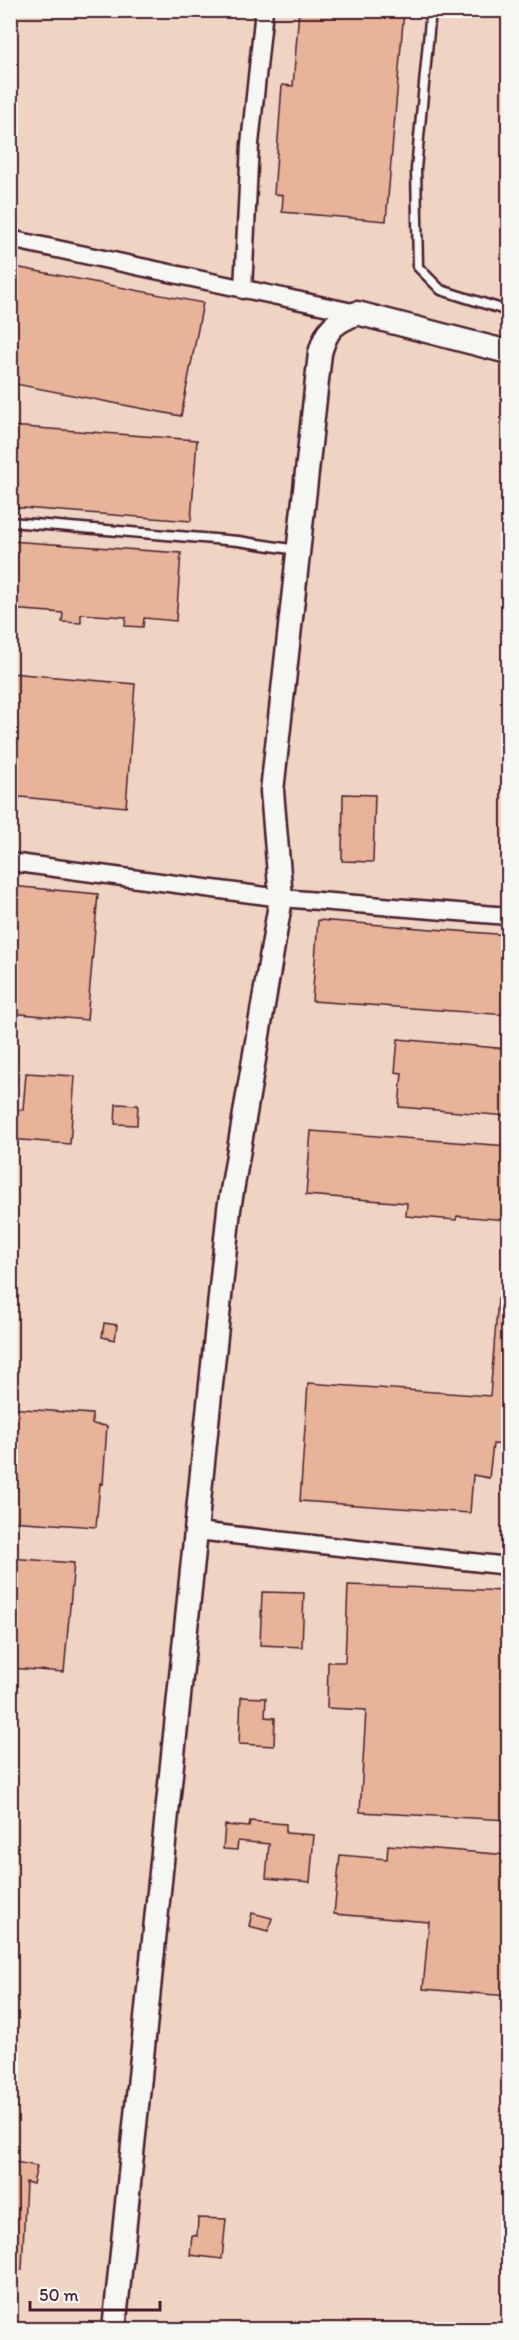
<svg xmlns="http://www.w3.org/2000/svg" width="519" height="2340" viewBox="0 0 519 2340" font-family="Itim,sans-serif">
<rect width="100%" height="100%" fill="#f2e2d7"/>
<filter id="ink" filterUnits="userSpaceOnUse"><feTurbulence type="fractalNoise" baseFrequency=".0167" numOctaves="2"/><feDisplacementMap in="SourceGraphic" scale="12" xChannelSelector="R" yChannelSelector="G"/><feConvolveMatrix kernelMatrix="1 2 1 2 8 2 1 2 1" color-interpolation-filters="sRGB"/></filter>
<g filter="url(#ink)">
<path fill="#efd4c4" d="M11 11H508V2329H11Z"/>
<path fill="#e7b499" stroke="#4a1f2b" stroke-width="1.5" d="M299 10H404L386 221 282 212 283 195 274 194 282 85 293 86Z
M10 266 203 303 181 416 10 383Z
M10 426 197 440 191 521 10 507Z
M10 541 181 553 176 621 144 618 143 627 125 626 126 617 81 614V623L62 622 63 613 10 609Z
M10 673 135 684 126 807 10 796Z
M343 794 375 795 373 862 342 861Z
M10 886 98 894 87 1020 10 1013Z
M318 920 508 935V1015L312 1001Z
M398 1039 508 1049V1116L399 1107 402 1073 395 1072Z
M26 1073 75 1076 70 1144 10 1139V1109L23 1110Z
M116 1104 138 1105 137 1125 115 1124Z
M311 1131 508 1146V1220L457 1216 456 1220 406 1216 407 1203 306 1195Z
M498 1298 508 1299V1445L493 1444 489 1478 473 1475 470 1513 300 1501 308 1383 490 1396Z
M104 1323 117 1325 115 1340 102 1337Z
M10 1408 92 1414V1424L107 1426 103 1484 100 1483 96 1527 10 1521Z
M10 1558 74 1563 64 1672 10 1668Z
M348 1585 508 1591V1820L360 1812 366 1710 327 1708 328 1662H345Z
M262 1592 304 1593 302 1647 260 1645Z
M241 1697 266 1698 265 1717 275 1718 274 1746 239 1744Z
M250 1821 286 1824V1833L314 1835 310 1882 266 1878 269 1844 238 1841 237 1850 223 1849 225 1825 249 1827Z
M388 1845 508 1855V1996L423 1989 429 1922 334 1914 340 1855 387 1859Z
M252 1913 272 1918 268 1931 249 1926Z
M10 2161 37 2166 33 2184 26 2182 22 2270 10 2269Z
M198 2218 226 2219 222 2259 190 2255 192 2235 197 2236Z"/>
<g fill="none" stroke-linecap="round" stroke-linejoin="round">
<defs>
<path id="lane" d="M431 10 416 169 418 267 441 290 508 311
M10 522 238 541 297 550"/>
<path id="street" d="M10 239 357 313
M243 290 250 144 264 10
M10 862 281 898 508 916
M197 1531 508 1566"/>
<path id="secondary" d="M114 2330 229 1209 281 898 272 791 320 353C327 328 333 323 357 313L508 352"/>
</defs>
<use href="#lane" stroke="#4a1f2b" stroke-width="13"/>
<use href="#street" stroke="#4a1f2b" stroke-width="21"/>
<use href="#secondary" stroke="#4a1f2b" stroke-width="27"/>
<use href="#lane" stroke="#f6f6f2" stroke-width="8"/>
<use href="#street" stroke="#f6f6f2" stroke-width="16"/>
<use href="#secondary" stroke="#f6f6f2" stroke-width="22"/>
</g>
</g>
<rect width="519" height="2340" fill="none" stroke="#f6f6f2" stroke-width="36"/>
<rect x="18" y="18" width="483" height="2304" fill="none" stroke="#4a1f2b" stroke-width="2" filter="url(#ink)"/>
<path d="M30 2301v9h130v-9" fill="none" stroke="#4a1f2b" stroke-width="3"/>
<text x="39" y="2301" font-size="18" fill="#4a1f2b" stroke="#f6f6f2" stroke-width="4.5" paint-order="stroke">50 m</text>
</svg>
